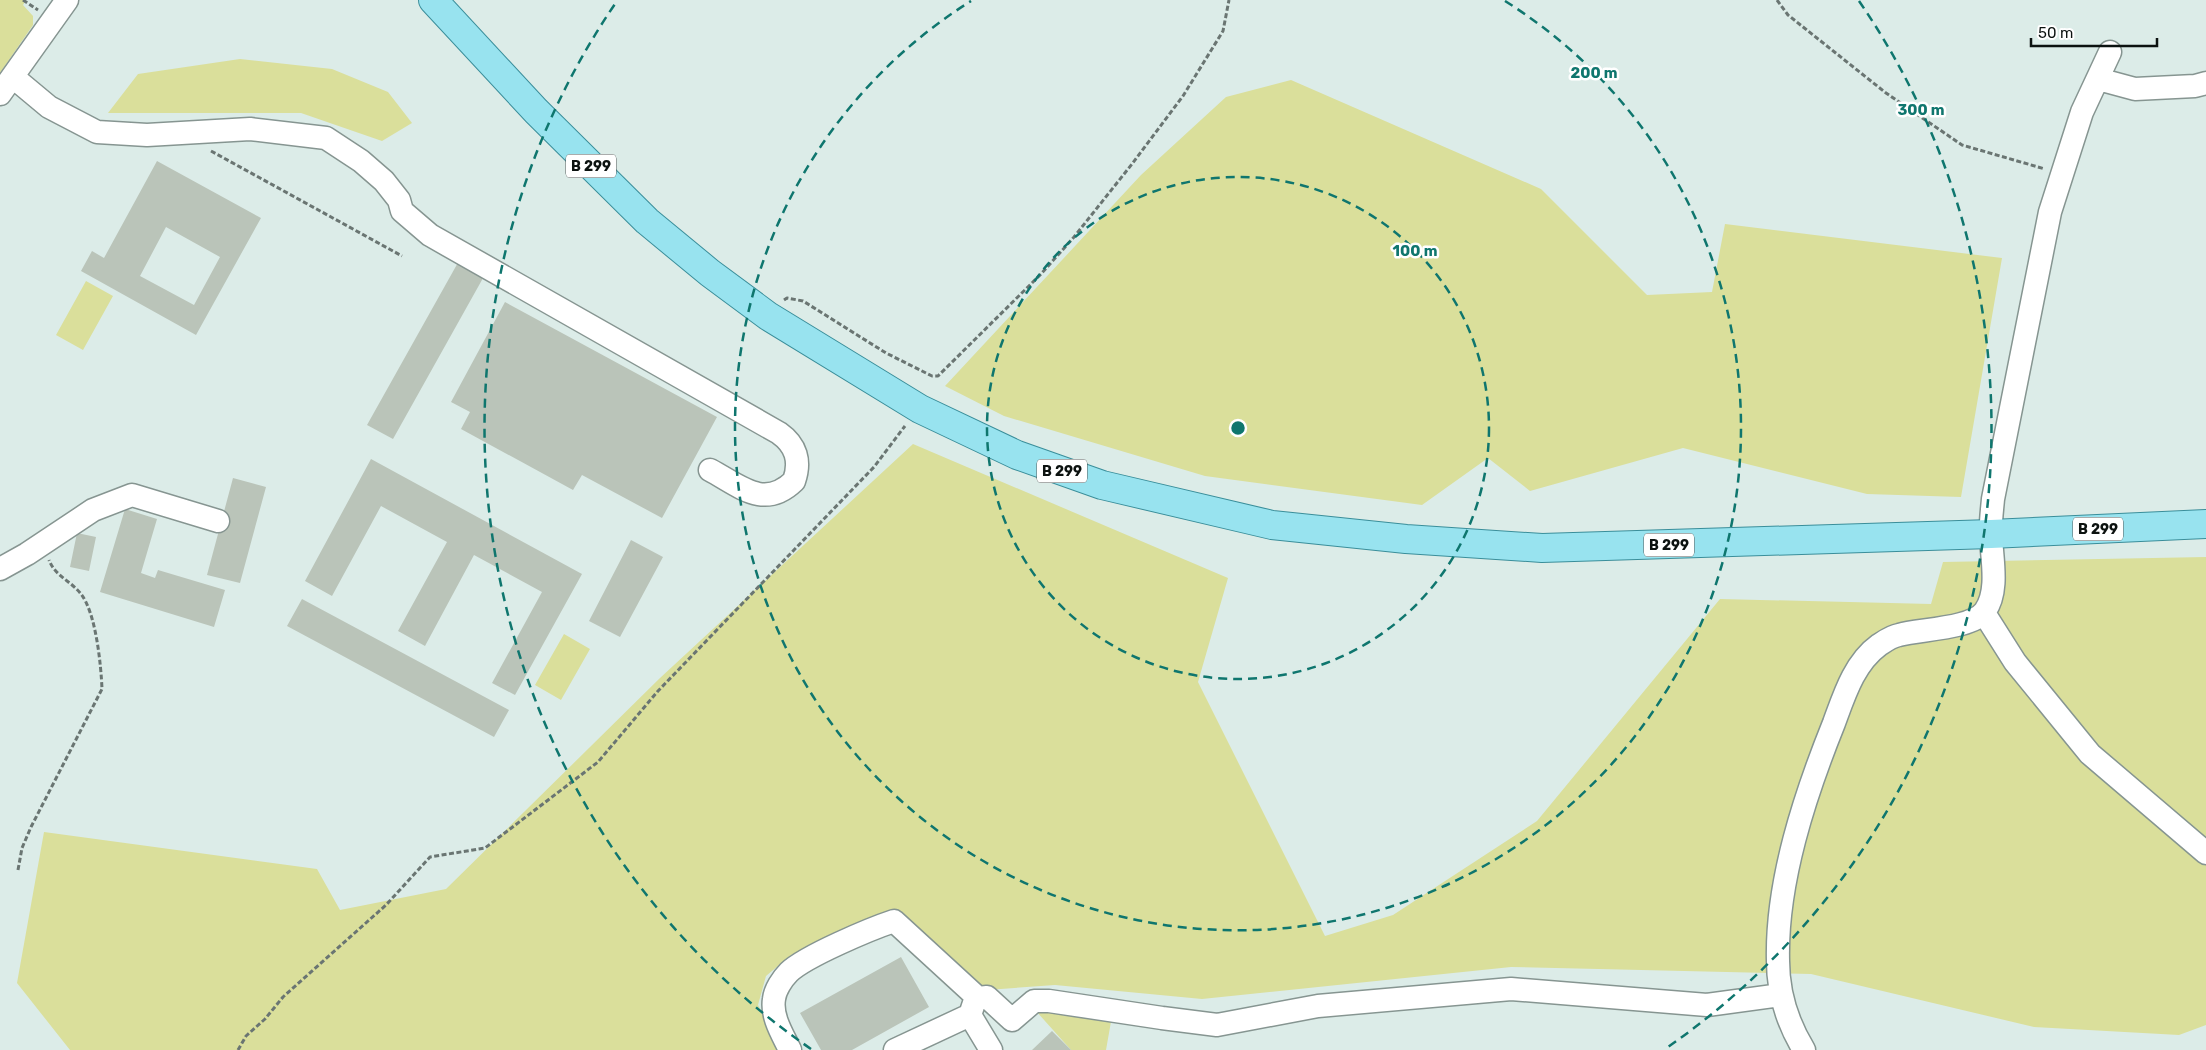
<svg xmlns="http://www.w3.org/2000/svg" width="2206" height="1050" viewBox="0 0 2206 1050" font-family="Rubik,sans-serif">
<rect width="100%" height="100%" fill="#dcece8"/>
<path fill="#dadf9b" d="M0 0H26L23 5 33 16V25L0 73Z
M240 59 332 69 388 92 412 123 382 141 301 113H108L138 74Z
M1291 80 1541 189 1647 295 1712 292 1725 224 2002 258 1961 497 1867 494 1683 448 1530 491 1488 458 1422 505 1205 476 1004 416 945 386 1141 175 1226 97Z
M86 281 113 296 83 350 56 335Z
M913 444 1228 578 1198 682 1325 936 1393 915 1537 821 1720 599 1931 604 1943 562 2206 557V1025L2179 1035 2034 1027 1811 974 1511 967 1202 999 1055 985 987 990 897 911 791 955 766 976 758 1005 782 1050H70L17 983 44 832 317 869 340 910 446 889 660 678Z
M564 634 590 649 561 700 535 685Z
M1036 1011 1112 1016 1106 1050H1071Z"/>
<path fill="#bac4b9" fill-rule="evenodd" d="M157 161 261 218 196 335 81 271 92 251 104 258ZM166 227 220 257 194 305 140 276Z
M460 259 492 262 393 439 367 425Z
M505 302 717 417 662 518 582 475 573 490 461 429 470 412 451 402Z
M371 459 582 574 515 695 492 683 542 592 474 555 425 646 398 631 447 542 381 506 332 596 305 581Z
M233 478 266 487 240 583 207 575Z
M125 509 157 519 141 573 155 578 158 570 225 590 214 627 100 592Z
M77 533 96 537 89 571 70 567Z
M631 540 663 557 620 637 589 621Z
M302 599 509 710 494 737 287 626Z
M901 957 929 1007 852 1050H821L800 1013Z
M1052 1031 1071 1050H1032Z"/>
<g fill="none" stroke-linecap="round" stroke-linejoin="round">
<defs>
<path id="minor" d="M13 77 49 107 97 132 147 135 250 129 326 138 361 161 384 181 399 200 402 211 430 235 779 433C796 445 801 461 794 481 764 510 740 486 710 470
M2098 79 2135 89 2195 86 2206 83
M0 94 67 0
M0 569 27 554 93 510 132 495 218 521
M1984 613 2015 662 2090 754 2206 853
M790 1050C783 1035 771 1017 774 999 775 990 782 979 789 972 806 956 870 929 894 921L978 998
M895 1050 970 1015
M991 1050 970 1015 974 1003 978 998 987 997 1012 1020 1034 1001H1049L1162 1018 1217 1025 1318 1006 1511 989 1707 1005 1781 995
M1804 1050C1787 1022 1778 993 1778 961 1776 882 1805 795 1834 723 1844 696 1854 663 1879 645 1885 641 1892 636 1899 635 1920 629 1972 629 1985 611 1999 591 1992 560 1991 537 1990 524 1992 511 1993 499L2050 212 2082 112 2110 52"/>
<path id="major" d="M433 0 536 111 647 221 710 273 768 316 920 409 1017 455 1102 485 1272 525 1406 539 1542 548 1991 534 2206 524"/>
</defs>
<use href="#minor" stroke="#869591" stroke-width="25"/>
<use href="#major" stroke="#3a8e9a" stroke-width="30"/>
<path stroke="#6a7572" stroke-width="3" stroke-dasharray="5 2.5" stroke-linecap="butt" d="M23 0 38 10
M1777 0 1788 15 1886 93 1962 145 2045 169
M211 151 402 256
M784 300 787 298 803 301 886 353 932 376H938L1041 274 1074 237 1132 164 1183 96 1223 31 1229 0
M18 870 22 848 31 827 102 689C101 665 96 613 81 594 71 581 55 576 49 560
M238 1050 246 1036 265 1019 283 997 386 905 430 857 485 848 598 762 658 691 874 467 905 426"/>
<use href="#minor" stroke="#fff" stroke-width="22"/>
<use href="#major" stroke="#98e3ef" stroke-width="28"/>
</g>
<g fill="none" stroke="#0f766e" stroke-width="2.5" stroke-dasharray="9 6">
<circle cx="1238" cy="428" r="251"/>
<path d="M1505 1A503 503 0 1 1 971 1"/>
<path d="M811 1049A754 754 0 0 1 617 1M1859 1A754 754 0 0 1 1665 1049"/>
</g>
<g text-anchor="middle" stroke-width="5" stroke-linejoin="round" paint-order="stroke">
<g fill="#fff" stroke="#555958" stroke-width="1">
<rect x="566" y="154.5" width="50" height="23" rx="4"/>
<rect x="1037" y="459.5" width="50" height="23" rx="4"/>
<rect x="2073" y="517.5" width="50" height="23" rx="4"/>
<rect x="1644" y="533.5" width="50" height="23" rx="4"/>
</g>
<g font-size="14" font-weight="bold" fill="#0c1210">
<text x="591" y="171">B 299</text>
<text x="1062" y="476">B 299</text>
<text x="2098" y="534">B 299</text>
<text x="1669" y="550">B 299</text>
</g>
</g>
<circle cx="1238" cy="428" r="8" fill="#0f766e" stroke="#fff" stroke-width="2.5"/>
<g font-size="15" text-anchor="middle" font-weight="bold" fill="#0f766e" stroke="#fff" stroke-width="5" stroke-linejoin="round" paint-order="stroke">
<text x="1594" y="78">200 m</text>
<text x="1921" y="115">300 m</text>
<text x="1415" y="256">100 m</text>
</g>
<path d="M2031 38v8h126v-8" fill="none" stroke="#0c1210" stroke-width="2.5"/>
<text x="2038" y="38" font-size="15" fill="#0c1210" stroke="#ffffff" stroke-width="4" paint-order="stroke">50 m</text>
</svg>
